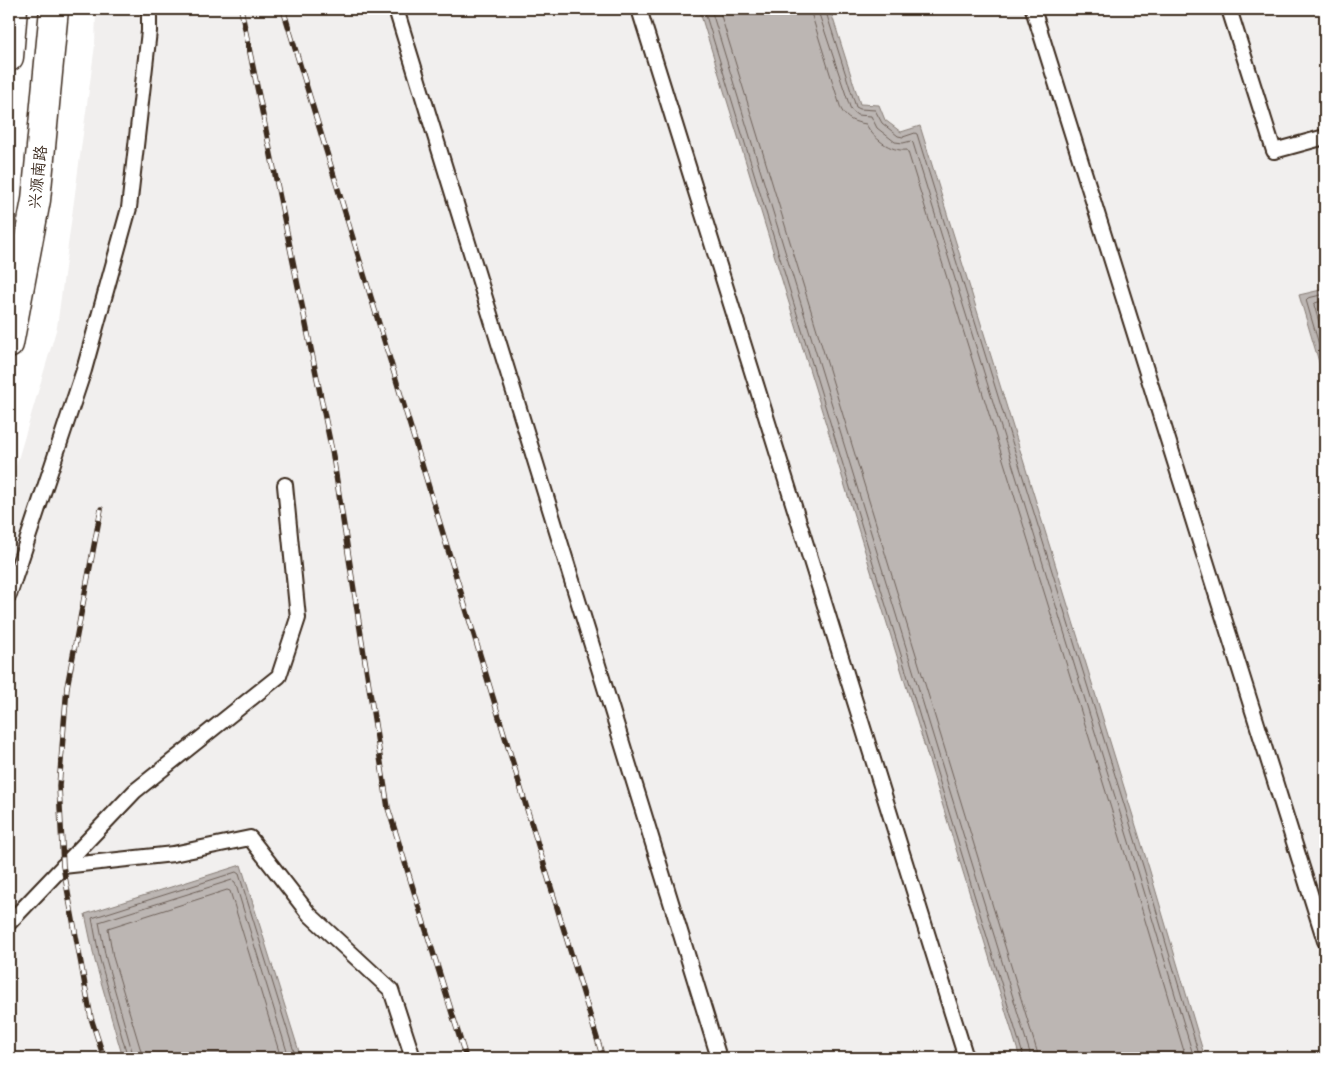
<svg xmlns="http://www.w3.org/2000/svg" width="1334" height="1067" viewBox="0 0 1334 1067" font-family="Delius,'LXGW WenKai TC',sans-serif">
<rect width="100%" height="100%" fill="#fff"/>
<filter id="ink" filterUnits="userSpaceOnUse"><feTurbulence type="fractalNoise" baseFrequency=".02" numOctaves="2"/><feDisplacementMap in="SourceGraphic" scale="10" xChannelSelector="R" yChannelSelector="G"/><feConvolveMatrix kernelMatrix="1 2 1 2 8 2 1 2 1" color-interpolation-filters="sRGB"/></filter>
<g filter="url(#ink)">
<path fill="#f1efee" d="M96 9H699L1020 1058H300L95 961 123 1058H9V490L57 327 95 45Z
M830 9H1325V289L1299 295 1325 382V1058H1203L920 126 901 132 885 120 860 104Z"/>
<path fill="#bcb6b3" stroke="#887e77" d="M699 9H830L860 104 879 105 885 120 901 132 920 126 1149 868 1205 1058H1020Z
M1325 289V382L1299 295Z
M241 865 301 1058H123L95 961 85 914Z"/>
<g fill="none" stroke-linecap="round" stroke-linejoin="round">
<path stroke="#6f625a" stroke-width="1" d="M704 9 1024 1058
M711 9 1030 1053V1058
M719 9 1037 1051 1038 1058
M811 9 812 16 841 109C847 120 854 122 866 124 873 138 890 152 907 150L908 152 1131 873 1186 1058
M819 9V14L851 110 857 115 871 116 877 128 895 142 903 143 911 141 913 143 1138 871 1194 1058
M825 9 856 107 860 109 875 110 882 123 898 136 903 137 915 133 917 134 1144 869 1200 1058
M1325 294 1308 298 1306 300 1325 365
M1325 300 1315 303 1314 305 1325 343
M128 1058 100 960 92 918 236 872 239 874 296 1058
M134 1058 106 959 99 922 232 880 235 882 289 1058
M141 1058V1051L113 957 108 928 227 890 230 891 281 1058"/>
<defs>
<path id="service" d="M396 9 719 1058
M639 9 966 1058
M1033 9 1325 941
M1229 9 1274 151 1325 137
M9 595 84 370 129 208 149 31V9
M63 866 173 854 250 838 309 914 391 990 413 1058
M9 923 135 791 279 676 298 618 285 485"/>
<path id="primary" d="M9 57 13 9
M9 344 36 200 54 9"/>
</defs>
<use href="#service" stroke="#3b2a1e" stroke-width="18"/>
<use href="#primary" stroke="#3b2a1e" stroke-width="31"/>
<use href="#service" stroke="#fff" stroke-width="14"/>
<use href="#primary" stroke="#fff" stroke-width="28"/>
<defs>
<path id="rail" d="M241 9 333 456 388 808 466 1058
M283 9 603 1058
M101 509 67 687 59 786 63 866 91 1018 104 1058"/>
</defs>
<use href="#rail" stroke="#3b2a1e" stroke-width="5.5"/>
<use href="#rail" stroke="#fff" stroke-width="4" stroke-dasharray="11" stroke-linecap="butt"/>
</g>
</g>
<g text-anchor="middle" stroke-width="5" stroke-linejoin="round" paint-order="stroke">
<g font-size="16" fill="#3b2a1e" stroke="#fff">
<text transform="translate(37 177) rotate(-84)" y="6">兴源南路</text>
</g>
</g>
<rect width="1334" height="1067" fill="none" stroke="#fff" stroke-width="30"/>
<rect x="15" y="15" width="1304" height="1037" fill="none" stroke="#3b2a1e" stroke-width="2" filter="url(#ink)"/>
</svg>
